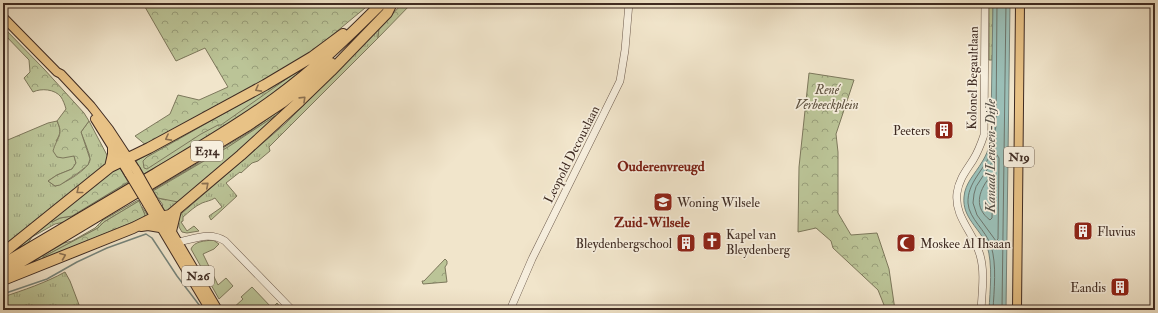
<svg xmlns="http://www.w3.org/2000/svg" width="1158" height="313" viewBox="0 0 1158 313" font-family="'IM FELL Double Pica',serif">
<defs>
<pattern id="grass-tufts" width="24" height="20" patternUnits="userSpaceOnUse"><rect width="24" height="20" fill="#bbc497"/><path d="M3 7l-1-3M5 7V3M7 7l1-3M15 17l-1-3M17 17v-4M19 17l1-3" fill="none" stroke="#999f7b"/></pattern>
<pattern id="forest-crowns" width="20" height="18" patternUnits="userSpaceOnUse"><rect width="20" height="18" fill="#bbc497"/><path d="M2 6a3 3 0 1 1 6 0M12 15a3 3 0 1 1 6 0" fill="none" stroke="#999f7b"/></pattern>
</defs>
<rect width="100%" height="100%" fill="#f1e5cb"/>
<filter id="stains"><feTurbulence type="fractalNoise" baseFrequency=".005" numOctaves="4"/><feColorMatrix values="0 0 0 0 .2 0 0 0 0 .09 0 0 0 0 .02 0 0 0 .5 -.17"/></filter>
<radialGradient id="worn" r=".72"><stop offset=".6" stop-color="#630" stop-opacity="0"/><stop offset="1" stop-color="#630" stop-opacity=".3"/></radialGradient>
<path fill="url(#grass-tufts)" stroke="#7d785c" d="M989 3H993V55H992V60H989Z
M379 28 378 38 269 147 270 151 258 161 252 163 241 173 240 172 226 183 237 196 211 220 209 216 222 207 215 198C210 201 207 201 202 203 195 206 189 212 183 217V221L181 222 187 231 194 226 199 231 187 233 182 232 179 227V223L178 222 179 217 182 213 286 123Z
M317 59 256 106 219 130 144 174 136 161Z
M303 93 167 214 162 206 163 205 158 198 166 200 275 116 228 147 153 190 248 133Z
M57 121C61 130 61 133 56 141L74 156 76 163 72 169 57 175 48 181 55 186C64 184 89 169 90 160 90 154 83 138 81 132L89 121 108 157 106 165 3 248V142L48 123Z
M119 167 120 168H118L52 222 60 218 72 216 128 182V184L64 222 55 224 32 237 28 243 7 256Z
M138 200 139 201 104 222 98 228 43 257 145 214 141 208 142 207 149 217 19 270 64 243 72 241 81 236 95 228 103 220Z
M65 272 70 281 81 310H3V297C24 290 45 283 65 272Z"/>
<path fill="url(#forest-crowns)" stroke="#7d785c" d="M152 3H371L312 52 266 80 147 146 135 136 170 114 178 95 199 100 228 87 205 48 176 61 145 7Z
M403 3H412L378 38 379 28Z
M3 27 44 69 84 113 89 121 81 132 90 159 88 165 78 173 60 185 55 186 48 181 57 175 72 169 76 163 74 156 63 158 57 157 53 151C57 137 64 135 57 121L66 109C65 105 63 100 61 97 55 89 41 88 33 92L24 78 30 72 29 60 3 33Z
M809 73 854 80 836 134 838 152V213L851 235 877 233 889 269 895 310H886L878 290 833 248 831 241 816 228 798 232 799 167Z
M292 75 221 125H218L201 134 147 169 144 168 143 161 147 157Z
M275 116 278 117 178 202 158 198 153 191 228 147Z
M118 168H120L128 182 72 216 60 218 52 222 49 221 106 175Z
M139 201 145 215 143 218 43 259V257L98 228 104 222Z
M445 259 447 261V264L445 267 447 282 423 284 422 281H424Z"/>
<path fill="#bbc497" stroke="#7d785c" d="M213 240 219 244 214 249 203 254 218 285 226 278 233 286 219 299 191 249C194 241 205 241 213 240Z
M252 287 272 308 277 303 280 307 276 310H231L243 299 241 297Z"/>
<path fill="#9bbfb7" stroke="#76847b" d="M993 3H1010L1006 310H989C990 291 993 264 987 246 980 228 962 218 964 197 965 183 975 174 982 162 987 154 990 146 991 136 991 131 993 126 991 122Z"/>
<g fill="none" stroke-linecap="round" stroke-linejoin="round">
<path stroke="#6d756c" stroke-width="1" d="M997 155 999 158 998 239 996 241 977 215 973 203 974 194 976 187Z
M989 178H991L993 180 992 218 990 220C974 208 978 192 989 178Z
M993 310C994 291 997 264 991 246 986 230 969 219 968 203 967 183 984 170 991 153 995 145 994 135 996 126L997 3
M1002 310 1006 3"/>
<path stroke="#76847b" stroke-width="1.5" d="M3 294 47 279 77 262 107 248 146 234 152 238 177 276 203 310"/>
<defs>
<path id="minor" d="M178 242C194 239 210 231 225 241L292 310
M510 310 532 259 620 81 625 50 629 3
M981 310C982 292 985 272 980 255 974 233 954 217 957 193 959 179 966 171 973 160 978 152 981 144 984 135L985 3"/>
<path id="major" d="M3 17 57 72 61 74 91 106 109 129 136 170
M95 119 129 174
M153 200 218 310
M147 204 210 310
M1017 310 1020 3"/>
<path id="highway" d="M110 167 113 154V147
M141 226 148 225 160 227
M171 231 176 210
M3 253 110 167 149 148 265 85 312 57 343 34
M3 264C53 234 104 204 155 174 195 150 237 126 275 98 314 70 348 37 382 3
M3 273 247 126 283 102 331 63
M3 280 133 228 151 219 170 215 176 210 241 155 300 101 331 71 387 13 392 3"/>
</defs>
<use href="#minor" stroke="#6c5a4c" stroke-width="8"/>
<use href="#major" stroke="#3f2b22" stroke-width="10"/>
<use href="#highway" stroke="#3f2b22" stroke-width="12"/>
<use href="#minor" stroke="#f6eedd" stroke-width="7"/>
<use href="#major" stroke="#e8c286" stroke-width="8"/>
<use href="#highway" stroke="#e8c286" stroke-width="10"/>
<defs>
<path id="major-bridge" d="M136 170 153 200
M129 174 147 204"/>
</defs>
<use href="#major-bridge" stroke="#3f2b22" stroke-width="10" stroke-linecap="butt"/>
<use href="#major-bridge" stroke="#e8c286" stroke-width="8"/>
</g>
<defs><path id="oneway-chevron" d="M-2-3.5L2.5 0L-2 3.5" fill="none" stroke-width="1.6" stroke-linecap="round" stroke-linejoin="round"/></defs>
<g stroke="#8b6f4f">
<use href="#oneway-chevron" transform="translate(258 89) rotate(151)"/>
<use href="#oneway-chevron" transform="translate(303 99) rotate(-44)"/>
<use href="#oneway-chevron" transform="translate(168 138) rotate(152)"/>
<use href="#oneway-chevron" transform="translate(206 185) rotate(-41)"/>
<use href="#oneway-chevron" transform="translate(79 191) rotate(141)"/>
<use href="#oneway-chevron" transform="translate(63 256) rotate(-22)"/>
</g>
<defs>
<symbol id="building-square" viewBox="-11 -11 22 22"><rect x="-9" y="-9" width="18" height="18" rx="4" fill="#8f2418" stroke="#f6eedd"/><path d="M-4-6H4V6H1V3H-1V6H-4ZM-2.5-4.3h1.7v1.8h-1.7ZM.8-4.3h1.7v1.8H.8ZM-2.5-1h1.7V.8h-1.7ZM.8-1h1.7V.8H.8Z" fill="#fff"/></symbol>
<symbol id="university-square" viewBox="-11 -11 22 22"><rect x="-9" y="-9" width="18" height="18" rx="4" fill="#8f2418" stroke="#f6eedd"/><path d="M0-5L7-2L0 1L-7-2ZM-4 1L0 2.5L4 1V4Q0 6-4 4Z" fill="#fff"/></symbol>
<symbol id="church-square" viewBox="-11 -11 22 22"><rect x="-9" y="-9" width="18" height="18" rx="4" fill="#8f2418" stroke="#f6eedd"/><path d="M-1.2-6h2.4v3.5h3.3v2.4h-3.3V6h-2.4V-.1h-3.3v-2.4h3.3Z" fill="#fff"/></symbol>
<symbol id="mosque-square" viewBox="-11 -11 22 22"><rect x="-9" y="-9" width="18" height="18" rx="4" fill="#8f2418" stroke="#f6eedd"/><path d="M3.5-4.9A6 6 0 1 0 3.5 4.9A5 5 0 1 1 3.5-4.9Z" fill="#fff"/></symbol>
</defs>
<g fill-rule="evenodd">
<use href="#building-square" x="933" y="119" width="22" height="22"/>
<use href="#university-square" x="652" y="191" width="22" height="22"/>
<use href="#building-square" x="1072" y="220" width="22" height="22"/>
<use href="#church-square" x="701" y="230" width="22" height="22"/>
<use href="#building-square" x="675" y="232" width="22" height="22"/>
<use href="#mosque-square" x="895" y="232" width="22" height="22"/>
<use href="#building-square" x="1109" y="276" width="22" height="22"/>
</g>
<g text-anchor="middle" stroke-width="3.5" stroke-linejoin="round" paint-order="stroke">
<g fill="#f6eedd" stroke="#76665a" stroke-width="1">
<rect x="191" y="141" width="32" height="20" rx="3"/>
<rect x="1004" y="147" width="30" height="20" rx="3"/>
<rect x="182" y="266" width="32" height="20" rx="3"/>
</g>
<g font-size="12" font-weight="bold" fill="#3f2b22">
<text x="207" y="155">E314</text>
<text x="1019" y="161">N19</text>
<text x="198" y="280">N26</text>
</g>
<g font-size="13" fill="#3f2b22" stroke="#f6eedd">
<text transform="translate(972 78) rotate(-89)" y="5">Kolonel Begaultlaan</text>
<text transform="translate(571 154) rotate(-63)" y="5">Leopold Decouxlaan</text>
</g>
<g font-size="13" font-style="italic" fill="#5e513f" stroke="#f6eedd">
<text x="827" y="94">René<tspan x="827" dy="15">Verbeeckplein</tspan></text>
</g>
<g font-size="13" fill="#3f2b22" stroke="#f6eedd" text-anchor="start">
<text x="930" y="135" text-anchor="end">Peeters</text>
<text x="677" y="207">Woning Wilsele</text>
<text x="1097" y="236">Fluvius</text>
<text x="726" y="239">Kapel van<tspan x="726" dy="15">Bleydenberg</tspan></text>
<text x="672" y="248" text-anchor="end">Bleydenbergschool</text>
<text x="920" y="248">Moskee Al Ihsaan</text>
<text x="1106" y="292" text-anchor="end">Eandis</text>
</g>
<g font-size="14" font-style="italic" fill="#565047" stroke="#f6eedd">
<text transform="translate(990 156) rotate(-90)" y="5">Kanaal Leuven-Dijle</text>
</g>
<g font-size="14" font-weight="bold" fill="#7a1f14" stroke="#f6eedd">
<text x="661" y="171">Ouderenvreugd</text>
<text x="652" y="227">Zuid-Wilsele</text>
</g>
</g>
<rect width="1158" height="313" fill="none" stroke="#f1e5cb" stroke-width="16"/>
<rect x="4" y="4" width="1150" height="305" fill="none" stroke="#3f2b22" stroke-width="2"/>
<rect x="8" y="8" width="1142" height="297" fill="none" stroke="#3f2b22"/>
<rect width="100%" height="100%" filter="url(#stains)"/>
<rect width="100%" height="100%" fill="url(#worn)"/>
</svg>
